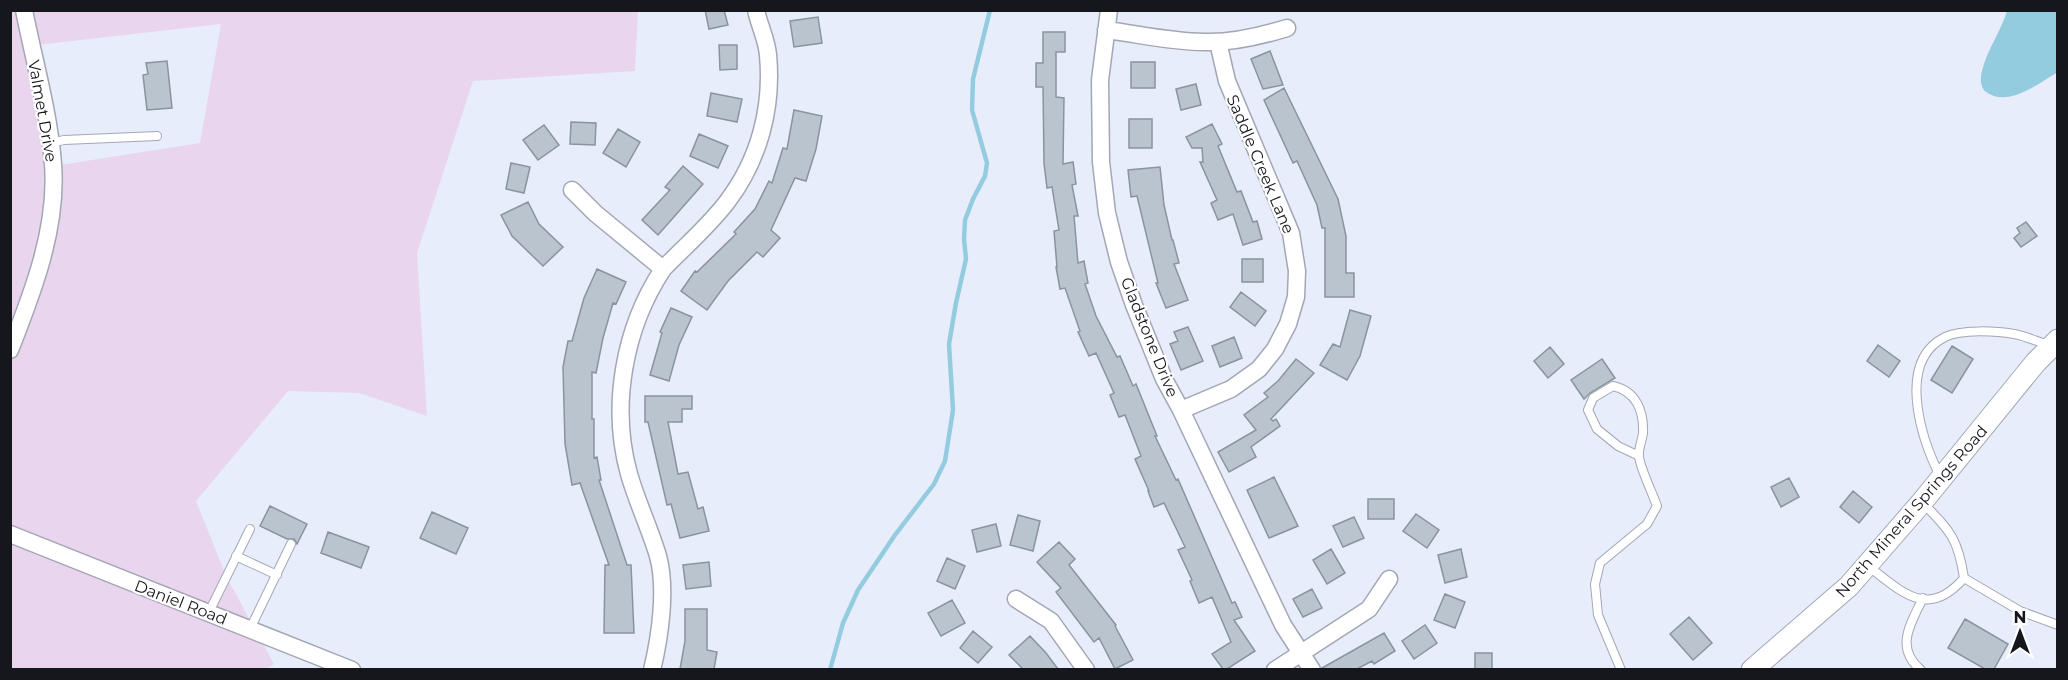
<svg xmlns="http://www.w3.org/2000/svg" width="2068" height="680" viewBox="0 0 2068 680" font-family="Montserrat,sans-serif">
<rect width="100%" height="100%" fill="#e8edfb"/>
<path fill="#ead5ef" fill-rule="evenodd" d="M10 11H638L635 71 473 81 417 253 427 416 359 393 288 391 196 501 227 578 274 664 266 669H11ZM221 24 200 143 60 165 37 45Z"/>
<path fill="#94ccdf" d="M2007 11H2057L2058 72C2039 83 2008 108 1986 92 1980 87 1980 78 1982 71 1987 50 2001 31 2007 11Z"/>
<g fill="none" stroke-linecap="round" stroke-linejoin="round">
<path stroke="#94ccdf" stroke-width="4.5" d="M830 670 843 623 858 590 895 535 934 484 945 461 953 410 949 344 956 303 966 259 964 239 965 220 973 199 985 176 987 163 972 110 973 79 990 10"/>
</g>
<path fill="#b9c4cf" stroke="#89949d" stroke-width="1.5" d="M705 10H724L728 25 709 29Z
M818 17 822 43 794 47 790 21Z
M1043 32H1065V52H1056V97L1064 98 1063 164 1073 162 1076 184 1072 185 1078 216H1074L1078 263 1084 261 1088 283 1085 284 1096 316 1117 357 1120 356 1133 386 1136 384 1157 436H1155L1176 480 1178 479 1232 603 1235 602 1242 617 1234 620 1255 651 1227 669H1223L1212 654 1231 642 1212 597 1199 603 1190 581 1192 580 1178 550 1185 547 1164 503 1154 507 1148 491H1149L1135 459 1141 456 1125 415 1119 417 1110 395 1114 393 1096 353 1089 356 1078 332 1080 331 1065 288 1060 289 1056 267H1057L1054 231 1059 230 1052 187 1047 188 1044 163 1043 87H1036V63H1043Z
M719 45H737V69L720 70Z
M1270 51 1283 85 1263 89 1251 59Z
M167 61 172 108 147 110 143 75 148 74 146 63Z
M1131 62H1155V88H1131Z
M1196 84 1201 105 1181 110 1176 89Z
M1284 88 1338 199 1346 236V273H1354V297H1325V228H1322L1317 205 1297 161 1293 163 1264 100Z
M711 93 742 99 737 122 707 116Z
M794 110 822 116 816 149 806 181 795 178 771 230 780 238 763 257 757 252 728 281 707 310 681 291 695 271 697 272 736 234 734 232 755 209 769 181 772 183 783 148 787 149Z
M1129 119H1152V148H1129Z
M571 122 596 123 595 145 570 144Z
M1212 124 1222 144 1218 146 1237 192 1241 191 1253 222 1257 221 1262 239 1243 245 1233 214 1218 220 1211 203 1217 200 1200 162H1203L1202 148H1192L1186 137Z
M544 125 559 145 538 160 523 140Z
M618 129 640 142 626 167 603 153Z
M699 134 728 146 718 168 690 156Z
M511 163 530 167 524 193 506 189Z
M683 166 703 184 658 235 642 220 670 190 665 187Z
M1160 167 1164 205 1172 240H1173L1179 263 1174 264 1188 300 1166 308 1156 283H1158L1137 196 1131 197 1128 170Z
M528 202 539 224 563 247 543 266 512 236 501 215Z
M2026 222 2037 236 2021 247 2014 238 2020 233 2017 228Z
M1242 259H1263V282H1242Z
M597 269 626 282 616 304 613 303 603 338 596 373 592 372V419H594V458L597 457 601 480H599L627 565H631L634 633H604L605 565H609L580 483 572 485 565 444 563 367 568 341H572L584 298Z
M1241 292 1266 311 1255 326 1230 307Z
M671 308 692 317 679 345 669 381 650 375 662 333 660 332Z
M1350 310 1371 316 1360 356 1347 380 1320 365 1333 344 1340 347Z
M1188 327 1203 361 1181 370 1170 344 1178 341 1174 332Z
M1234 337 1242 358 1220 367 1212 346Z
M1878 345 1900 361 1889 377 1867 361Z
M1952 346 1973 359 1952 393 1931 380Z
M1550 347 1564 364 1548 378 1534 361Z
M1296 359 1314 373 1271 419 1273 421 1276 419 1280 426 1251 447 1256 457 1229 472 1218 452 1256 430 1244 415 1268 397 1264 393 1278 381Z
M1602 359 1615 378 1590 393 1584 399 1571 380Z
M645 396H692V409H682V422H668L678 474 688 472 698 509 703 507 709 531 680 538 671 504 667 505 648 422H645Z
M1274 477 1298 526 1269 538 1247 490Z
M1789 478 1799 497 1781 507 1771 487Z
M1853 491 1872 507 1859 523 1840 507Z
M1368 499H1394V519H1368Z
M270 506 307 524 297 544 294 539H287L260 526Z
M432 512 468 528 456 554 420 538Z
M1416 514 1439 530 1427 548 1403 531Z
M1018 515 1040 521 1033 551 1010 545Z
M1354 517 1364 538 1343 547 1333 526Z
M996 524 1001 546 977 552 972 530Z
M328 532 369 547 361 568 321 553Z
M1059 542 1075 559 1069 565 1116 625 1115 626 1133 660 1115 669 1099 638 1094 642 1056 592 1061 588 1037 562Z
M1331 549 1345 573 1327 584 1313 560Z
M1461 549 1467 577 1445 583 1438 555Z
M947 558 965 566 955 589 937 581Z
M709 562 711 586 686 589 683 565Z
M1312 589 1322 608 1303 617 1293 599Z
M1445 594 1465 602 1455 628 1434 620Z
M952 600 965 623 941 636 928 613Z
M685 609H707V650L717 652 714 669H680L685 641Z
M1689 617 1712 643 1693 660 1670 634Z
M1965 619 2008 644 1994 669H1985L1948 648Z
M1425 625 1437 643 1414 659 1402 641Z
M973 631 992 647 978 663 960 648Z
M1384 633 1395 651 1374 664 1372 661 1357 669H1322V668Z
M1030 636 1046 653 1058 669H1023L1009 655Z
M1475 653H1492V669H1475Z"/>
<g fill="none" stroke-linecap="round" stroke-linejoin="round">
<defs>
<path id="service" d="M51 143 64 140 157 136
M1941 478C1922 441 1895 362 1945 337 1961 329 1997 331 2014 334 2026 336 2038 342 2049 345
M236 556 277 575
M1868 566C1902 592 1928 620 1964 578 1958 538 1950 531 1923 503
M1964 578 2020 611 2058 625
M209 612 250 529
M250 629 291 544
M1621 670 1598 615 1595 584 1600 563 1647 524 1657 506C1652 492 1641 470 1639 457 1638 449 1642 441 1643 433 1644 411 1636 391 1613 386L1593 398 1588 410 1597 429 1618 446 1639 456
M1921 670C1894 648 1911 623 1923 598"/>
<path id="minor" d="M1109 10 1100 80 1101 162 1107 213 1119 262 1134 305 1164 379 1181 410 1283 625 1312 670
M1106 30C1138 34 1171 42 1204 42 1232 43 1261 36 1287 28
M572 190 595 213 663 269
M10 350C33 292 58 227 53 164 49 112 34 61 24 10
M1181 410 1231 389 1259 369 1275 349 1288 324 1296 297 1297 271 1291 233 1227 81 1218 42
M10 534 352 670
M1016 599 1051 621 1086 670
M652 670C660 637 667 589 658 556 650 529 637 502 629 474 610 406 624 328 663 269 684 247 708 227 727 202 759 160 773 108 768 55 767 40 759 25 756 10
M1275 670 1369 609 1389 579"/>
<path id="tertiary" d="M1752 670 1849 586 1922 502 2036 362 2058 340"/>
</defs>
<use href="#service" stroke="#a3a7b4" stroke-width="10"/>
<use href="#minor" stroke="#a3a7b4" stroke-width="19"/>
<use href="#tertiary" stroke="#a3a7b4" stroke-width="23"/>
<use href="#service" stroke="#fff" stroke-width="8"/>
<use href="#minor" stroke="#fff" stroke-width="16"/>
<use href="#tertiary" stroke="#fff" stroke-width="21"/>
</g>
<g text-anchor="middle" stroke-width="4.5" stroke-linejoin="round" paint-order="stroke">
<g font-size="16" fill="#16171c" stroke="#fff">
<text transform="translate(43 111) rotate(80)" y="6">Valmet Drive</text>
<text transform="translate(1261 164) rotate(67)" y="6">Saddle Creek Lane</text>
<text transform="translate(1150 337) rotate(68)" y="6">Gladstone Drive</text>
<text transform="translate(1911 511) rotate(-49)" y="6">North Mineral Springs Road</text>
<text transform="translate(181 602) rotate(21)" y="6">Daniel Road</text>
</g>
</g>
<rect width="2068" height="680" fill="none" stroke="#16171c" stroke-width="24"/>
<g transform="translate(2020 632)" stroke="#ffffff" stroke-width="4.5" paint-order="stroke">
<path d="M0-4.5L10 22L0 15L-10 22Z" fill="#16171c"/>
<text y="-9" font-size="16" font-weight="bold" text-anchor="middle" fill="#16171c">N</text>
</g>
</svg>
